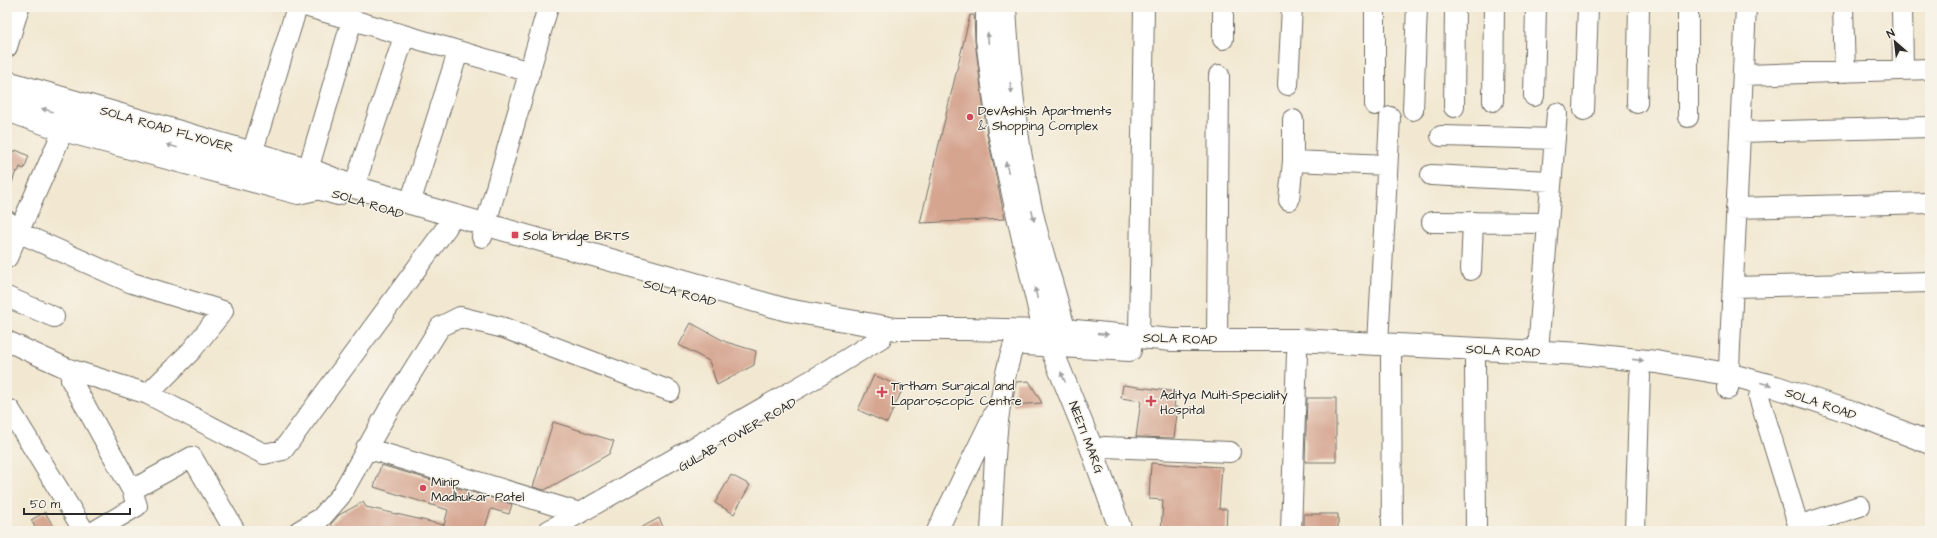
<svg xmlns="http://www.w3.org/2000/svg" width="1937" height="538" viewBox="0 0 1937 538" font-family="'Architects Daughter',sans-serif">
<rect width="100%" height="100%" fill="#f7f3e8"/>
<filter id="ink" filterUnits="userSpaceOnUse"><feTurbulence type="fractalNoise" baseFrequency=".025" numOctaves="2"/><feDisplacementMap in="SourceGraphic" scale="8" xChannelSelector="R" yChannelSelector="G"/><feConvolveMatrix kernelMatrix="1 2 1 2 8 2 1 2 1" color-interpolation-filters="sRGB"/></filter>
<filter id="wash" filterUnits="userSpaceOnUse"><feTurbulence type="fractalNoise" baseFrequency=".012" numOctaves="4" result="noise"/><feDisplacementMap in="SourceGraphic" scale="16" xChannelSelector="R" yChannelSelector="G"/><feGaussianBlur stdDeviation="0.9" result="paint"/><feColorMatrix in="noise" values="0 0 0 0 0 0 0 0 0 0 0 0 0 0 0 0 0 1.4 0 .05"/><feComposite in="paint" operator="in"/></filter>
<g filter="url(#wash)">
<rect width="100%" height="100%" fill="#f2e8d1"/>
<g id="blocks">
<path fill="#d5a590" d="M970 15H974L975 41 987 134 1005 219 920 223Z
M7 149 15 152 16 150 29 156 24 169 20 167 18 172 16 171 9 192H7Z
M691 323 726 342 756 351 754 365 717 385 709 361 679 345Z
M874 375 903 388 887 423 858 410Z
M1029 381 1042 403 1012 405 1016 382Z
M1123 385 1176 392 1174 407H1178L1174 438 1136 437 1141 401 1121 398Z
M1307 398H1336V462H1305Z
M553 422 614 441 609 454 545 490 533 487Z
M1151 463 1222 467 1219 509H1227L1226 531H1161L1163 500 1149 499Z
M381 465 512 504 509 514 491 509 484 531H335L331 524 339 515 363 502 366 507 444 525 448 510 374 487Z
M731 475 750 485 734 514 715 503Z
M45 512 56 531H37L31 520Z
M1304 514H1338V531H1304Z
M659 518 665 531H635Z"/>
</g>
</g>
<g filter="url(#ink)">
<use href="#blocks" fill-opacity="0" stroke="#716d65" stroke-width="1"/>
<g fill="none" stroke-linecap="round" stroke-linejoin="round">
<defs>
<path id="minor" d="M308 7 530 72
M1375 7V105
M1843 7 1845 72
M1902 7 1903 70
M1223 39V7
M7 47 19 7
M1743 75 1930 69
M1288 85 1292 7
M1534 96 1536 7
M1493 101 1494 7
M1637 103 1639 7
M1454 107 1455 7
M1413 110 1417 7
M1584 110 1588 7
M7 111 63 131 298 194 320 189
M1688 117V7
M1740 132 1930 127
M1441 136 1555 139
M254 147 297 7
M1293 161V120
M310 163 352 20
M1431 175 1551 181
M354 187 404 37
M1289 200 1293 161 1387 165
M410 203 458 52
M1736 208 1930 203
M7 221 18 232 132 283 223 311 191 351 148 394
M1432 222 1548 223 1557 113
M482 237 548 7
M7 258 63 131
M1471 270 1473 222
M1733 287 1930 282
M7 297 54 317
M1139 337 1144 7
M1217 340 1219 75
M7 341 66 368 148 394 264 454 283 450 447 227
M1378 344 1390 117
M1538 351 1548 223
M1391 357 1392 531
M1475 361 1476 531
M71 380 132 490
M1728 389 1746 7
M1759 397 1800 531
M10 410 84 531
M1104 447 1230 452
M366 448 580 513
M1798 526 1860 506
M95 531 137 506 132 490 192 457 235 531
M299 531 321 518 341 495 389 409 440 327 460 317 504 328 670 391
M548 531 824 373 881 338V326
M937 531 995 412
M991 531C995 468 994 404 1014 344
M1291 531 1297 353
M1635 531 1640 375"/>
<path id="major" d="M987 7V39L999 132 1044 331 1090 444 1121 531
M1005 7C1009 82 1017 153 1035 226 1045 265 1059 303 1067 343
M7 82 311 170 354 187 410 203 787 310 896 329H966L1044 331 1064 330 1172 340H1296L1583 354 1656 362 1728 374 1776 387 1853 413 1930 443
M7 97 338 194
M1025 344 1130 350"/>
</defs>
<use href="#minor" stroke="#716d65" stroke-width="22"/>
<use href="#major" stroke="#716d65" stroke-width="24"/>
<use href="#minor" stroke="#fff" stroke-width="20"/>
<use href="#major" stroke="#fff" stroke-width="22"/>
</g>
<defs><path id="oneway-solid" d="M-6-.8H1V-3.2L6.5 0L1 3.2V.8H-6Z"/></defs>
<g fill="#a0a0a0">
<use href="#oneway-solid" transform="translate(988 38) rotate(-94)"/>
<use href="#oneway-solid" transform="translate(1011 88) rotate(82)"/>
<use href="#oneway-solid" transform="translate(47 110) rotate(-164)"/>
<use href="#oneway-solid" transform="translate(172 146) rotate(-164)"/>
<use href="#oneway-solid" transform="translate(1007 167) rotate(-103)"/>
<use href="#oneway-solid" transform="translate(1033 216) rotate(78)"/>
<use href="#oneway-solid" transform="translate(1036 293) rotate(-103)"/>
<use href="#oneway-solid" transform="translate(1103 334) rotate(5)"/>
<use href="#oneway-solid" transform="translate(1638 360) rotate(6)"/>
<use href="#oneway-solid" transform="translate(1063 377) rotate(-113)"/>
<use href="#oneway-solid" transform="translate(1766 384) rotate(15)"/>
</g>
</g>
<g fill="#d1495b" stroke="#f7f3e8" stroke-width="1.5">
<circle cx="970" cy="117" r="4"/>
<rect x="511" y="231" width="8" height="8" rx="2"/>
<path d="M880 386h4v4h4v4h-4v4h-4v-4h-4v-4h4z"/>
<path d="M1149 395h4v4h4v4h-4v4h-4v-4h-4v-4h4z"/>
<circle cx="423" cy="488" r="4"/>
</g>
<g text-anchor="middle" stroke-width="3" stroke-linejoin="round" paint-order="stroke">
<g font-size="13" fill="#2b2b2b" stroke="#f7f3e8" text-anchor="start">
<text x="978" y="115">DevAshish Apartments<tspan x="978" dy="15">&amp; Shopping Complex</tspan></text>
<text x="523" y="240">Sola bridge BRTS</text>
<text x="891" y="390">Tirtham Surgical and<tspan x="891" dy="15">Laparoscopic Centre</tspan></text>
<text x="1160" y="399">Aditya Multi-Speciality<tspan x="1160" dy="15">Hospital</tspan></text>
<text x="431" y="486">Minip<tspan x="431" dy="15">Madhukar Patel</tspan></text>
</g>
<g font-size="13" fill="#2b2b2b" stroke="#f7f3e8">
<text transform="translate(167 128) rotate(16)" y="5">SOLA ROAD FLYOVER</text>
<text transform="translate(368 203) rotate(17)" y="5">SOLA ROAD</text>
<text transform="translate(680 292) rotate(15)" y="5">SOLA ROAD</text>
<text transform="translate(1180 338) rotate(2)" y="5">SOLA ROAD</text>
<text transform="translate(1503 350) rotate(3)" y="5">SOLA ROAD</text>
<text transform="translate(1821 403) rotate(19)" y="5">SOLA ROAD</text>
<text transform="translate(737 434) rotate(-30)" y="5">GULAB TOWER ROAD</text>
<text transform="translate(1087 437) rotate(69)" y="5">NEETI MARG</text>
</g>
</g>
<rect width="1937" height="538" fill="none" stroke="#f7f3e8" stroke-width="24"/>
<g transform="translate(1895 42) rotate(332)" stroke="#f7f3e8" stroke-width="3" paint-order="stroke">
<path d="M0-3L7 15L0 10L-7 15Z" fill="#2b2b2b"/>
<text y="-6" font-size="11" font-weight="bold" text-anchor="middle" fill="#2b2b2b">N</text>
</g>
<path d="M24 508v6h106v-6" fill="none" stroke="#2b2b2b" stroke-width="2"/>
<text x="30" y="508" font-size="12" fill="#2b2b2b" stroke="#f7f3e8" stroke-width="3" paint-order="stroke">50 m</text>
</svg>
